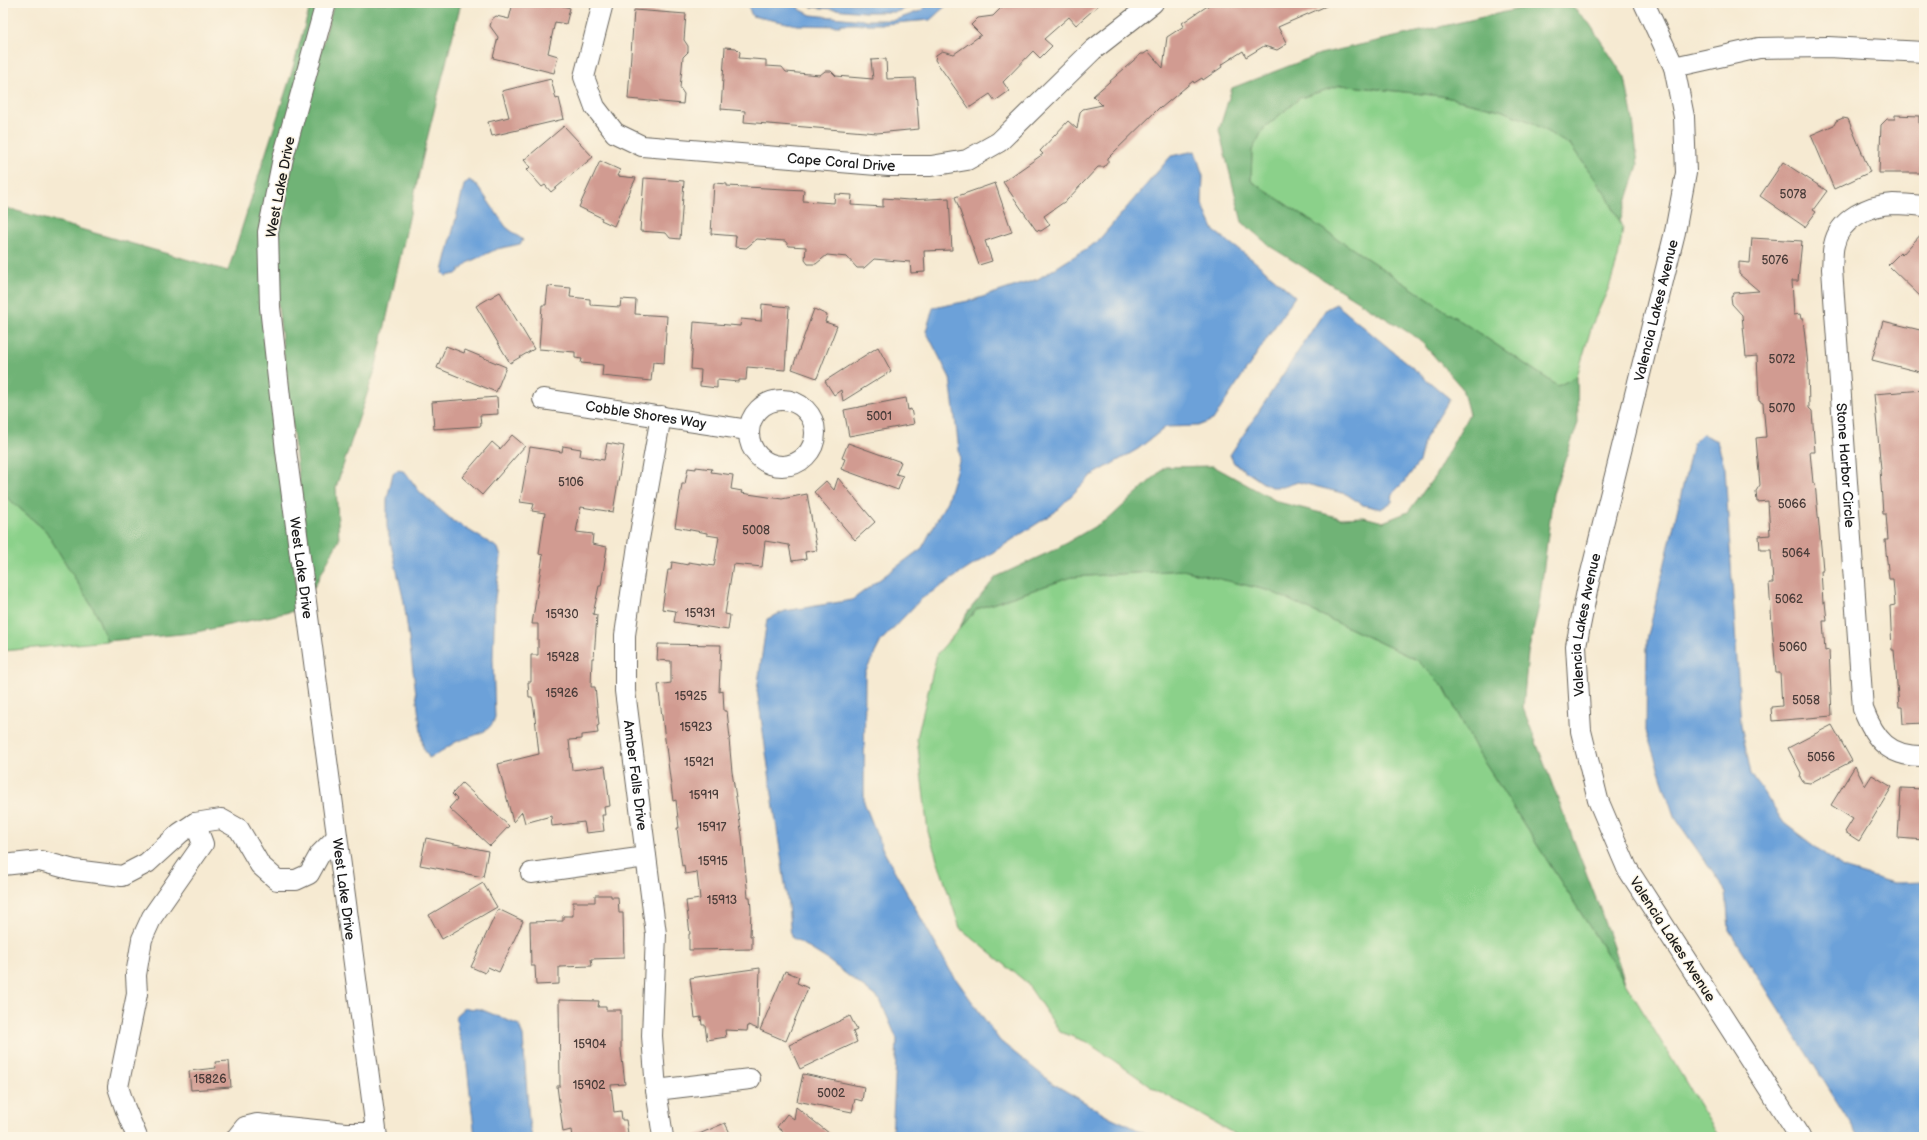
<svg xmlns="http://www.w3.org/2000/svg" width="1927" height="1140" viewBox="0 0 1927 1140" font-family="'Balsamiq Sans',sans-serif">
<rect width="100%" height="100%" fill="#fcf5e5"/>
<filter id="ink" filterUnits="userSpaceOnUse"><feTurbulence type="fractalNoise" baseFrequency=".025" numOctaves="2"/><feDisplacementMap in="SourceGraphic" scale="8" xChannelSelector="R" yChannelSelector="G"/><feConvolveMatrix kernelMatrix="1 2 1 2 8 2 1 2 1" color-interpolation-filters="sRGB"/></filter>
<filter id="wash" filterUnits="userSpaceOnUse"><feTurbulence type="fractalNoise" baseFrequency=".012" numOctaves="4" result="noise"/><feDisplacementMap in="SourceGraphic" scale="16" xChannelSelector="R" yChannelSelector="G"/><feGaussianBlur stdDeviation="0.9" result="paint"/><feColorMatrix in="noise" values="0 0 0 0 0 0 0 0 0 0 0 0 0 0 0 0 0 1.4 0 .05"/><feComposite in="paint" operator="in"/></filter>
<g filter="url(#wash)">
<rect width="100%" height="100%" fill="#f6ead2"/>
<path fill="#8bd18a" stroke="#547653" d="M1341 85 1441 96 1500 110 1531 122 1571 146 1606 194 1623 228 1618 258 1609 287 1592 325 1577 376 1558 386 1251 181 1252 150 1264 128 1300 98Z
M3 494 46 531 96 613 107 641 3 651Z
M1183 570 1270 591 1417 660 1444 687 1479 754 1625 982 1719 1137H1240L1152 1087 1087 1042 1060 1032 1026 982 960 928 928 832 917 738 937 654 977 609 1072 577Z"/>
<path fill="#70b376" stroke="#466849" d="M311 3H317L260 230 299 610 192 633 107 641 96 613 46 531 3 494V207L228 271 290 78Z
M334 3H461L425 147 375 370 336 487 339 540 313 589 295 449 278 306 277 232 291 159Z
M1545 3H1568L1589 23 1625 78 1633 120 1638 165 1620 222 1606 194 1571 146 1531 122 1500 110 1441 96 1341 85 1300 98 1264 128 1252 150 1251 181 1558 386 1577 376 1578 423 1553 494 1539 606 1528 653 1523 708 1600 909 1625 982 1479 754 1444 687 1417 660 1270 591 1183 570 1072 577 977 609 959 629 967 613 996 577 1056 549 1111 517 1165 467 1213 466 1278 502 1341 518 1364 517 1383 522 1408 512 1435 476 1469 414 1462 388 1419 339 1271 247 1242 222 1219 130 1232 88 1320 54Z"/>
<path fill="#6ca1d9" stroke="#445e7a" d="M747 3H796L799 9 811 15 864 20H895L920 11 931 3H949L930 20 884 24H841L840 26 797 25 752 16Z
M804 3H920L896 12H865L812 7Z
M1195 151 1203 176 1202 204 1214 231 1253 260 1295 296 1213 420 1198 426 1166 427 1138 449 1091 476 1055 512 921 599 881 641 865 673 864 802 883 850 951 972 1000 1041 1052 1083 1110 1117 1154 1137H892L897 1039 880 1000 825 958 791 937 788 905 757 690 767 619 785 611 852 600 922 548 947 501 960 458 950 378 926 331 933 308 973 300 1038 279 1097 242 1171 156Z
M469 180 477 185 506 227 523 240 520 244 497 249 469 262 456 274 446 276 443 273 444 267 464 185Z
M1336 304 1450 399 1425 438 1419 462 1405 481 1393 493 1392 502 1381 509 1363 505 1346 494 1298 482 1283 487H1271L1263 483 1234 463 1230 455 1326 309Z
M1702 434 1717 441 1725 468 1741 725 1751 774 1784 823 1843 868 1893 883 1924 882V1137H1859L1729 930 1726 892 1674 816 1646 731 1647 640 1693 443Z
M399 469 406 473 419 491 452 520 498 548 501 557 495 598 493 659 495 717C490 736 469 735 454 743 446 748 438 754 429 758L423 747 404 602 387 527V499L393 473Z
M464 1008 480 1009 519 1025 523 1036 529 1122 532 1137H475L466 1057 458 1031 456 1015Z"/>
<g id="blocks">
<path fill="#d19b91" d="M513 3H553L570 8 566 24 555 22 548 53 558 56 554 73 493 58 498 37 490 26 492 19 496 16 509 19Z
M1006 3H1101L1076 25 1069 17 1044 39 1052 46 1040 58 1033 51 1003 82 1009 91 995 101 990 94 969 108 935 60 936 55 942 51 954 54 981 35 971 25 978 18 993 16Z
M1212 3H1333L1278 27 1287 44 1277 50 1264 46 1246 57 1243 51 1221 65 1222 67 1203 80 1202 78 1194 83 1193 81 1161 108 1160 107 1108 158V162L1104 167H1098L1067 200 1044 216 1050 225 1041 231 1036 230 1003 182 1043 154 1040 151 1068 121 1077 129 1080 112 1083 109 1102 105 1093 96 1141 54H1144L1148 51 1163 68 1167 37 1184 26 1182 23Z
M634 10 686 14 684 40 688 46V52L683 57 680 88 684 94 683 104 628 99Z
M725 47 736 48 740 52 739 58 766 60V66L782 67 786 72 820 75 825 71H831L836 76 873 79 871 60 886 59 887 79 915 78 919 129 877 133 744 122 745 111 721 109Z
M551 79 556 99 559 98 564 119 492 136 488 122 509 117 502 91Z
M1895 115 1919 116V124H1923L1920 173H1879L1881 125 1887 119H1895Z
M1843 118 1848 119 1870 172 1834 189 1811 135 1834 125 1836 121Z
M564 126 593 157 551 192 545 185 542 187 527 170 530 167 524 160Z
M600 161 620 170 617 176 636 178 614 226 601 220 602 218 579 207Z
M1783 162 1827 191 1813 210 1816 212 1805 227 1760 196Z
M644 178 684 181 680 239 670 238 666 233 640 231Z
M714 183 727 184V186L804 190 803 201 834 203 835 194 852 195 851 205 883 207V198L909 200 949 198 952 250 924 251 925 272 911 273 910 262 874 259 864 268H857L847 257 827 255 816 264H808L805 260 806 247 789 246 785 241 757 239 746 248 735 247 736 236 711 234Z
M995 183 1012 232 985 241 992 261 979 265 955 197Z
M1924 231V300L1888 265 1900 253 1902 255Z
M1752 238 1802 241 1798 281H1792L1794 315 1800 314 1801 319H1803L1808 365 1809 408 1812 411 1815 452H1810L1813 483H1815L1822 558 1823 571H1821L1823 603 1825 602 1827 621H1823L1825 651 1829 650 1832 716 1772 721 1771 707 1782 706 1780 673H1776L1772 624 1769 583H1773L1771 550H1760L1759 536 1770 535 1768 501 1757 502 1756 491 1760 485 1756 438 1766 437 1763 403 1759 401 1757 356 1746 357 1742 315 1732 304 1731 297 1734 293 1759 291 1739 274V262L1750 263Z
M548 286 571 288 570 297 590 299V305L620 307 621 299 636 300 635 314 667 316 664 363 653 362 651 381 602 376 603 365 581 363 582 359 575 358V352L539 349 542 305H546Z
M500 292 534 349 510 363 476 306Z
M762 304 789 307 785 370 747 367 746 380H739V382L717 380V388L700 386 701 370 691 369 694 322 740 326 741 319 761 321Z
M814 309 827 315 825 322 837 326 817 378 792 369Z
M1883 321 1924 331V373L1872 360Z
M446 346 464 353 465 350 506 367 496 392 437 368Z
M878 347 891 371 843 401 841 390 834 395 825 381Z
M1924 390V723L1903 724 1902 707H1899L1894 650H1892L1890 606 1895 605 1893 579H1889L1886 552 1885 540H1888L1886 514H1883L1880 469H1881L1874 394Z
M497 397 498 414 480 415 481 426 434 429 432 402Z
M906 398 908 410 911 409 914 424 849 436 844 410Z
M512 435 525 446 482 495 462 477 492 442 500 449Z
M607 443 624 446 613 512 581 507 576 532 593 534 592 544 607 547 601 586H599L593 614 597 615 594 658H592L591 687H595L599 725 597 726 598 733 582 735V739L569 740 572 770 605 766 610 806 604 807 605 815H602L604 831 586 833 584 822 552 826 551 816 525 823 522 812 513 822 498 764 539 754 534 708 532 697H529L528 682H531V655H538V624H532L543 555 539 554 545 513 532 511 534 504 520 502 530 447 562 452 563 446 581 449 580 456 604 460Z
M848 443 901 462 896 474 903 476 898 490 841 469 845 459 842 458Z
M696 467 712 469 711 472 733 475 731 489 742 491 741 493 782 499 807 494 817 550 805 552 806 559 792 561 789 545 765 541 762 567 733 564 725 614 730 615 728 630 674 622 676 611 662 609 668 570H671L672 562 688 565V562L714 566 719 537 707 535V533L675 527 682 484H685L688 468 696 469Z
M838 478 875 522 855 540 814 492 826 481 834 490Z
M658 644 721 645 719 692 723 691 724 711H727L730 738 729 739 732 772 742 836 748 897H750L751 910 750 936H752V949L689 950V934H690L686 901 700 899 697 872 685 874 684 865 682 866 677 828H679L676 800 673 801 658 685 671 683V661L657 660Z
M1832 725 1852 761 1810 783 1803 782 1800 777 1801 773 1788 748Z
M1855 766 1865 786 1872 775 1892 787 1859 841 1845 832 1853 819 1831 805Z
M462 783 509 826 490 846 449 808 457 799 452 794Z
M1901 788 1923 789 1924 840 1898 838Z
M426 838 488 851 483 877 420 865Z
M483 883 497 907 442 939 429 915Z
M595 895H611V897H618L619 913H623L624 958 591 959 592 966 559 967V984L536 985 535 966H531L530 922 563 921V916H573V902H595Z
M498 909 523 921 499 972 488 967 485 973 471 967Z
M760 968 758 1029 748 1025 747 1031 725 1030 726 1037 707 1040 705 1025H702L701 1017 695 1018 690 978Z
M785 971 799 977 797 983 808 988 786 1041 760 1030Z
M559 1000 599 1001 598 1007H606V1010H621V1050L625 1084 611 1085 614 1112 621 1111 622 1120H626L628 1134 611 1137H572L571 1130 563 1132 557 1086H560Z
M850 1016 857 1030 853 1032 857 1042 800 1069 789 1045Z
M229 1061 231 1087 191 1090 189 1071 216 1068 215 1062Z
M803 1074 864 1087 862 1101 855 1099 852 1112 797 1101Z
M796 1107 834 1137H790L777 1127 787 1114 794 1119Z
M725 1123 732 1137H692Z"/>
</g>
</g>
<g filter="url(#ink)">
<use href="#blocks" fill-opacity="0" stroke="#68645c" stroke-width="1"/>
<g fill="none" stroke-linecap="round" stroke-linejoin="round">
<defs>
<g id="minor">
<path id="s1" d="M326 3 283 158 268 232 270 307 286 451 377 1137"/>
<path id="s2" d="M603 3 584 77 595 107 615 133 642 146 889 166H931L967 160 999 142 1093 50 1153 3"/>
<path d="M1644 3 1674 67"/>
<path id="s3" d="M1924 206C1914 205 1903 204 1893 204 1869 205 1839 219 1834 245 1832 252 1833 261 1832 269L1863 709C1875 740 1889 757 1924 756"/>
<path id="s4" d="M543 399 748 430"/>
<circle cx="782" cy="433" r="33"/>
<path id="s5" d="M661 416 638 545 625 635V691L656 934 652 1036 656 1090 663 1137"/>
<path d="M3 865 40 861 74 870 122 876 147 863 180 833 195 823 221 819 239 829 260 865 277 880H296L309 874 320 854 337 837"/>
<path d="M531 873 646 857"/>
<path d="M656 1090 750 1079"/>
<path d="M137 1137 125 1108 118 1087 137 994 136 975 142 939 152 917 203 844 195 823"/>
<path d="M237 1137 245 1127 257 1124 345 1133H376"/>
<path id="s6" d="M1800 1137 1627 868 1598 800 1581 731 1576 646 1589 581 1675 232 1686 173 1684 117 1674 67 1759 48 1828 47 1924 52"/>
</g>
</defs>
<use href="#minor" stroke="#68645c" stroke-width="22"/>
<use href="#minor" stroke="#fff" stroke-width="20"/>
</g>
</g>
<g text-anchor="middle" stroke-width="3" stroke-linejoin="round" paint-order="stroke">
<g font-size="12" fill="#493c39">
<text x="1793" y="198">5078</text>
<text x="1775" y="264">5076</text>
<text x="1782" y="363">5072</text>
<text x="1782" y="412">5070</text>
<text x="879" y="420">5001</text>
<text x="571" y="486">5106</text>
<text x="1792" y="508">5066</text>
<text x="756" y="534">5008</text>
<text x="1796" y="557">5064</text>
<text x="1789" y="603">5062</text>
<text x="700" y="617">15931</text>
<text x="562" y="618">15930</text>
<text x="1793" y="651">5060</text>
<text x="563" y="661">15928</text>
<text x="562" y="697">15926</text>
<text x="691" y="700">15925</text>
<text x="1806" y="704">5058</text>
<text x="696" y="731">15923</text>
<text x="1821" y="761">5056</text>
<text x="699" y="766">15921</text>
<text x="704" y="799">15919</text>
<text x="712" y="831">15917</text>
<text x="713" y="865">15915</text>
<text x="722" y="904">15913</text>
<text x="590" y="1048">15904</text>
<text x="210" y="1083">15826</text>
<text x="589" y="1089">15902</text>
<text x="831" y="1097">5002</text>
</g>
<g font-size="14" fill="#1c1c1c" stroke="#fcf5e5">
<text dy="5" stroke="none"><textPath href="#s2" startOffset="371">Cape Coral Drive</textPath></text>
<text transform="translate(280 187) rotate(-79)" y="5">West Lake Drive</text>
<text dy="5" stroke="none"><textPath href="#s6" startOffset="895">Valencia Lakes Avenue</textPath></text>
<text dy="5" stroke="none"><textPath href="#s4" startOffset="104">Cobble Shores Way</textPath></text>
<text dy="5" stroke="none"><textPath href="#s3" startOffset="329">Stone Harbor Circle</textPath></text>
<text dy="5" stroke="none"><textPath href="#s1" startOffset="574">West Lake Drive</textPath></text>
<text dy="5" stroke="none"><textPath href="#s6" startOffset="572">Valencia Lakes Avenue</textPath></text>
<text dy="5" stroke="none"><textPath href="#s5" startOffset="363">Amber Falls Drive</textPath></text>
<text dy="5" stroke="none"><textPath href="#s1" startOffset="898">West Lake Drive</textPath></text>
<text transform="translate(1673 939) rotate(57)" y="5">Valencia Lakes Avenue</text>
</g>
</g>
<rect width="1927" height="1140" fill="none" stroke="#fcf5e5" stroke-width="16"/>
</svg>
